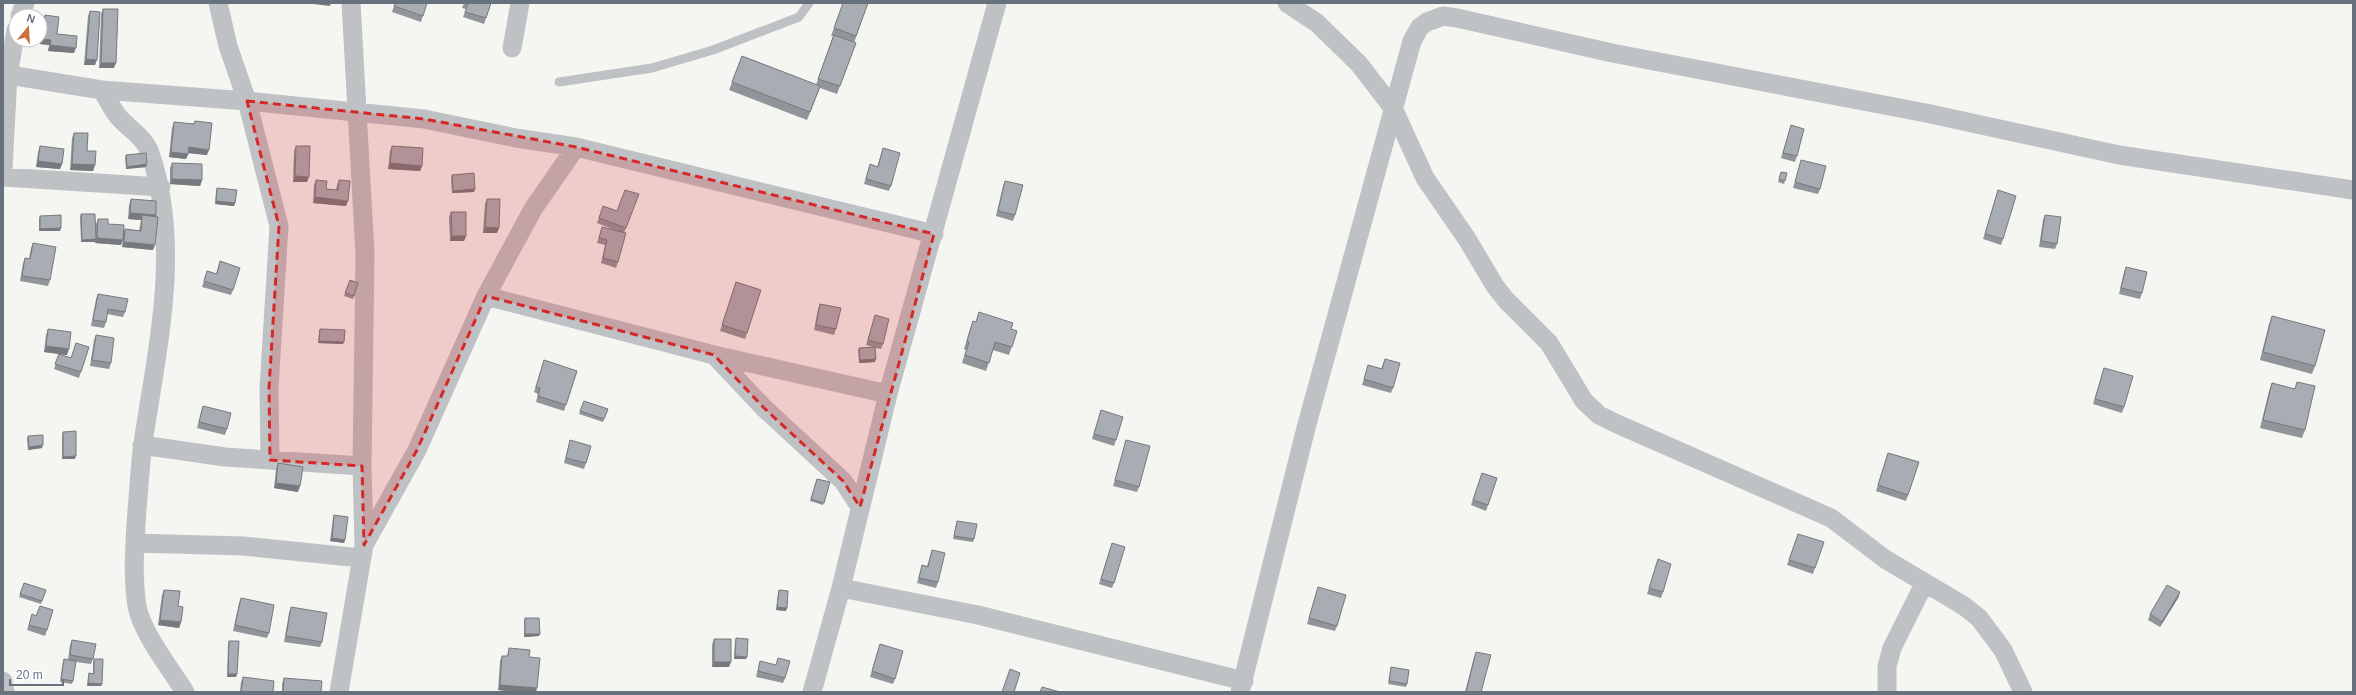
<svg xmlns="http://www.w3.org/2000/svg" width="2356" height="695" viewBox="0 0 2356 695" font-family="Helvetica,sans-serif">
<rect width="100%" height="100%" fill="#f5f5f2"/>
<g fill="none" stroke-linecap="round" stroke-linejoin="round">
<path stroke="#bfc2c5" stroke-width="9" d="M559 82 652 68 713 50 799 17 809 3"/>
<path stroke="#bfc2c5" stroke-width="19" d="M218 3 228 46 247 101 279 226 269 388 270 460
M1287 3 1317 23 1359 64 1393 108 1425 178 1467 239 1495 286 1506 300 1549 343 1584 401 1599 415 1615 423 1831 518 1885 559 1964 606 1979 618 2003 650 2023 692
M20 16 25 3
M512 48 520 3
M3 74 102 90 247 101 424 119 516 138 576 147 934 234
M102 90C107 98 111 107 117 115 127 128 145 137 150 153 182 246 157 349 143 443 140 465 139 488 137 510 135 541 132 575 137 606 142 633 170 668 185 692
M3 170 8 75 16 30
M3 177 161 187
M486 296 714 355 888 394
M714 355 764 408 843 481 860 507
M142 445 225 457 362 466
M135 543 243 546 361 558
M364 545 417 450 486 296 533 209 576 147
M841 588 978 615 1244 681
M3 681 5 692
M339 692 364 545 362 466 365 254 351 3
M812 692 841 588 888 394 997 3
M1240 692 1306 428 1412 41 1420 27 1427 22 1443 16 1457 18 1612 53 1926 113 2119 155 2353 190
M1887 692V666L1892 648 1924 584"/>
</g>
<path fill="#90959a" d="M395 3H427L421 22 392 12Z
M464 3H491L484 24 463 17 466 9 462 8Z
M843 3H868L854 43H856L837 94 820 88 807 120 729 90 742 56 816 85 833 36H831Z
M103 9 114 68H99L101 14Z
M90 11 95 65H84L88 16Z
M45 15 57 34 74 53 48 51 49 45 40 44 43 21Z
M195 121 207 155 189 153 186 159 169 157 172 128 174 122 193 124Z
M1791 125 1797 156 1795 162 1781 158Z
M74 133 87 151 95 165 93 171 70 170 72 138Z
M40 146 62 164 60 169 36 167 38 152Z
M296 146 307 182H293L294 151Z
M392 146 422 166 420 171 388 169 390 151Z
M883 148 891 186 889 191 864 184 870 164 877 167Z
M126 155 146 167 126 169 125 158Z
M1801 160 1820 189 1818 194 1793 188Z
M172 163 202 180 200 186 170 184V168Z
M1781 172 1787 173 1784 184 1778 182Z
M452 175 474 192 452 193 451 178Z
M316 180 326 189 336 190 337 185 339 180 346 206 313 203 314 185Z
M1005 181 1015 215 1013 221 996 216 1003 186Z
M217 188 235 203 234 206 215 204 216 191Z
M1998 190 2003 239 2001 245 1983 239Z
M639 194 624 233 618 262 616 268 601 263 605 245 597 243 602 227 617 231 597 223 603 206 617 211Z
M131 199 155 217 153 250 122 247 123 234 125 229 139 231 141 220 128 219 129 205Z
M487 199 497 233H483L485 204Z
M451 212 466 236 464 241H450L449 217Z
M81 214 96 231V224L98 219 121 245 95 243V242H81L80 217Z
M2045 215 2057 244 2055 249 2039 247 2043 220Z
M40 216 60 231H39V219Z
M33 243 50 280 48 286 20 281 23 263 25 258 29 259 31 248Z
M220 261 233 290 231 295 202 287 207 271 216 274Z
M2126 267 2142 293 2140 299 2119 294 2124 272Z
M350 280 358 283 353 299 344 296Z
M736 282 761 290 745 339 720 331Z
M98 294 125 312 123 317 107 314 106 322 104 328 91 326 96 299Z
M820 304 836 329 834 335 814 330 818 309Z
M979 312 1011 329 1017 331 1009 355 993 350 986 371 962 363 966 350 964 349 970 329 973 321 976 322Z
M875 315 883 344 881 349 875 348V362L859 363 858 351 859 348 873 347 866 345Z
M2272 316 2315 366 2312 374 2260 360 2269 324Z
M48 329 67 355 44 352 46 335Z
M320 329 343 344 318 343 319 332Z
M96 335 111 363 109 369 90 366 94 340Z
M89 347 79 378 54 369 59 354 71 358Z
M1385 359 1393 388 1391 393 1362 385 1368 365 1381 369Z
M544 360 577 371 564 411 536 402 538 394 534 392Z
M2104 368 2124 407 2122 413 2093 404Z
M2297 382 2305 430 2302 438 2260 428 2269 391 2272 383 2295 389Z
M584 401 608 409 603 422 579 414Z
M203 406 227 429 225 435 197 428Z
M1101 410 1116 440 1114 446 1092 439Z
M63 432 75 459H62V435Z
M28 436 42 448 28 450 27 439Z
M570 440 586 463 584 469 564 463Z
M1126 440 1139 487 1137 492 1113 486Z
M1888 453 1919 462 1906 501 1876 491Z
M278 463 298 492 274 488 276 469Z
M1482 473 1497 478 1486 511 1471 505Z
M817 479 830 482 823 505 810 501Z
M334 515 345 540 344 543 330 541 333 518Z
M957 521 974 539 973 542 953 539Z
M1798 534 1815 568 1813 574 1787 565Z
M1110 549 1114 583 1112 588 1099 584Z
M932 550 938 582 936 588 917 583 922 565 927 566Z
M1658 559 1663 592 1661 598 1647 594Z
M24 583 46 590 41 604 19 597Z
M1318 587 1337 626 1335 631 1307 624Z
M164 590 178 606 181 622 179 628 158 625 162 595Z
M779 590 786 611 776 610 778 593Z
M2180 592 2178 598 2160 627 2148 620 2150 614Z
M241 598 269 633 267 638 233 631 239 603Z
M291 607 322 642 320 647 284 642 289 613Z
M32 614 36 616 47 630 45 636 27 630Z
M525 618 539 636 524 637V621Z
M736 638 746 659H734L735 641Z
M714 639 729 667H712V645Z
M72 640 93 659 91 664 76 662 73 681 72 684 60 682 63 662 64 659 68 660 70 645Z
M229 641 237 674 236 677H227L228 643Z
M509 648 529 657 536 692H519L498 690 500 661 502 656H507Z
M878 650 895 679 893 684 870 677Z
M1476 652 1481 692H1465L1474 657Z
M778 658 785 678 783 683 756 677 760 661 776 665Z
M94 659 102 684 101 686H87L88 676 89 673 93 674V662Z
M1391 667 1407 684 1406 687 1388 684Z
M243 677 273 692H240L241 682Z
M284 678 321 692H282V684Z"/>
<path fill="#76797d" d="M314 3H331L330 6 313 4Z
M42 39 51 40 49 45 40 44Z
M50 45 76 48 74 53 48 51Z
M86 59 97 60 95 65H84Z
M101 63H116L114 68H99Z
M189 147 209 150 207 155 187 153Z
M171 152 188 154 186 159 169 157Z
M38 161 62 164 60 169 36 167Z
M390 163 422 166 420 171 388 169Z
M72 164 95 165 93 171 70 170Z
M147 164 146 167 126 169 127 167Z
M295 176 309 177 307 182H293Z
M172 179 202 180 200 186 170 184Z
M475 189 474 192 452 193 453 191Z
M315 197 348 201 346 206 313 203Z
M216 201 235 203 234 206 215 204Z
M130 213 156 215 154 220 142 215 141 220 128 219Z
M485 227 499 228 497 233H483Z
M61 228 60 231H39L40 229Z
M452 236H466L464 241H450Z
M97 238 123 240 121 245 95 243Z
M96 239 95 242H81L82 240Z
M124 242 155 245 153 250 122 247Z
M319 341 344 342 343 344 318 343Z
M46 346 69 349 67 355 44 352Z
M876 359 875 362 859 363 860 360Z
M43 445 42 448 28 450 29 447Z
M76 456 75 459H62L63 457Z
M276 483 300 486 298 492 274 488Z
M332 538 345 540 344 543 330 541Z
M2180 592 2178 598 2160 627 2162 622Z
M777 607 787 608 786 611 776 610Z
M160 620 181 622 179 628 158 625Z
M525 634H540L539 636 524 637Z
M735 656 747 657 746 659H734Z
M714 662H731L729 667H712Z
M228 674H237L236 677H227Z
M88 683 102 684 101 686H87Z
M500 685 537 688 536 692H519L498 690Z"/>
<path fill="#a8adb3" stroke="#76797d" d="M395 3H427L423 16 394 6Z
M465 3H491L486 18 465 12 468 4Z
M843 3H868L856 36 834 28Z
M103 9H118L116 63H101Z
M90 11 100 12 97 60 86 59Z
M45 15 59 17 57 34 77 36 76 48 50 45 51 40 42 39Z
M834 35 856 43 840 86 818 79Z
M742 56 820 86 810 112 732 82Z
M195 121 212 123 209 150 189 147 188 154 171 152 174 122 194 124Z
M1791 125 1804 129 1797 156 1783 153Z
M74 133H88L87 151H96L95 165 72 164Z
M40 146 64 149 62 164 38 161Z
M296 146H310L309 177 295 176Z
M392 146 423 148 422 166 390 163Z
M883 148 900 153 891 186 866 179 870 164 878 167Z
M146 153 147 164 127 167 126 155Z
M1801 160 1826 166 1820 189 1795 182Z
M172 163 202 164V180L172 179Z
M1781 172 1787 173 1785 181 1779 179Z
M474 173 475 189 453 191 452 175Z
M316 180 327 181 326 189 338 190 339 180 350 181 348 201 315 197Z
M1005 181 1023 185 1015 215 998 211Z
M217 188 237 190 235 203 216 201Z
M625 190 639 194 626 228 599 218 603 206 617 211Z
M1998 190 2016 196 2003 239 1985 234Z
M131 199 156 201V215L130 213Z
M487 199H500L499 228 485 227Z
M451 212H466V236H452Z
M81 214H95L96 239 82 240Z
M61 215V228L40 229V216Z
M142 215 158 217 155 245 124 242 125 229 141 231Z
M2045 215 2061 217 2057 244 2041 241Z
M98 219H108V224L124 225 123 240 97 238Z
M602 227 626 233 618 262 603 258 607 240 599 238Z
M33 243 56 247 50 280 22 276 25 258 30 259Z
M220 261 240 268 233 290 204 281 207 271 217 274Z
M2126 267 2147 272 2142 293 2121 288Z
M350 280 358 283 354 296 345 293Z
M736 282 761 290 747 333 722 325Z
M98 294 128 299 125 312 108 309 106 322 93 320Z
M820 304 841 308 836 329 816 325Z
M979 312 1013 323 1011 329 1017 331 1012 347 995 342 989 363 965 355 969 342 967 341 973 321 976 322Z
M875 315 889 319 883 344 868 340Z
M2272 316 2325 330 2315 366 2263 352Z
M48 329 71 332 69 349 46 346Z
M320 329 345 330 344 342 319 341Z
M96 335 114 338 111 363 92 360Z
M76 343 89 347 81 372 55 364 59 354 71 358Z
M875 347 876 359 860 360 859 348Z
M1385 359 1400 363 1393 388 1364 379 1368 365 1382 369Z
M544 360 577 371 566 405 538 396 540 388 536 387Z
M2104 368 2133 376 2124 407 2095 399Z
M2297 382 2315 386 2305 430 2263 420 2272 383 2295 389Z
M584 401 608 409 604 419 580 411Z
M203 406 231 413 227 429 199 422Z
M1101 410 1123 417 1116 440 1094 434Z
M76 431V456L63 457V432Z
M43 435V445L29 447 28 436Z
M570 440 591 446 586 463 566 458Z
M1126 440 1150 446 1139 487 1115 480Z
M1888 453 1919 462 1908 495 1878 485Z
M278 463 303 467 300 486 276 483Z
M1482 473 1497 478 1488 505 1473 500Z
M817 479 830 482 824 503 811 499Z
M334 515 348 517 345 540 332 538Z
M957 521 977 524 974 539 954 536Z
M1798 534 1824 542 1815 568 1789 560Z
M1112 543 1125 547 1114 583 1101 579Z
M932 550 945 553 938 582 919 578 922 565 928 567Z
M1658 559 1671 564 1663 592 1649 588Z
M24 583 46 590 42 601 20 594Z
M2167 585 2180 592 2162 622 2150 614Z
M1318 587 1346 595 1337 626 1309 618Z
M164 590 180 591 178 606 183 607 181 622 160 620Z
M779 590 788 591 787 608 777 607Z
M241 598 274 605 269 633 235 625Z
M40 606 53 610 47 630 29 625 32 614 36 616Z
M291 607 327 613 322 642 286 636Z
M525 618H539L540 634H525Z
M736 638 748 639 747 657 735 656Z
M714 639H731V662H714Z
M72 640 96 644 93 659 70 655Z
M229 641H239L237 674H228Z
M880 644 903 651 895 679 872 671Z
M509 648 530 650 529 657 540 658 537 688 500 685 502 656H508Z
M1476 652 1491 655 1481 692H1466Z
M778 658 790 661 785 678 758 671 760 661 776 665Z
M64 659 76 661 73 681 61 679Z
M94 659H103L102 684 88 683 89 673 94 674Z
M1391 667 1409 670 1407 684 1389 681Z
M1010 669 1020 673 1014 692H1002Z
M243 677 274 681 273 692H241Z
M284 678 322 681 321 692H283Z
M1042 687 1060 692H1040Z"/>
<path fill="#d62828" fill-opacity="0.2" stroke="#d62828" stroke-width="3" stroke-dasharray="8 5" stroke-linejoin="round" d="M247 101 424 119 576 147 934 234 860 507 843 481 764 408 714 355 486 296 417 450 364 545 362 466 270 460 269 388 279 226Z"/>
<rect width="2356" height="695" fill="none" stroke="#68727f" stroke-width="8"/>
<g transform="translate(28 28) rotate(18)"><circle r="19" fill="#ffffff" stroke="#c3c7cc"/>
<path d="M0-3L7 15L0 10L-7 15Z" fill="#cb6f3c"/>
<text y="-6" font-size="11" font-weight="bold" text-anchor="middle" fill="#68727f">N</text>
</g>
<path d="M10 679v6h53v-6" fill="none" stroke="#68727f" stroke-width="2"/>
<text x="16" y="679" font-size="12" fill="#68727f" stroke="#ffffff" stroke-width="3" paint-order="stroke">20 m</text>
</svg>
